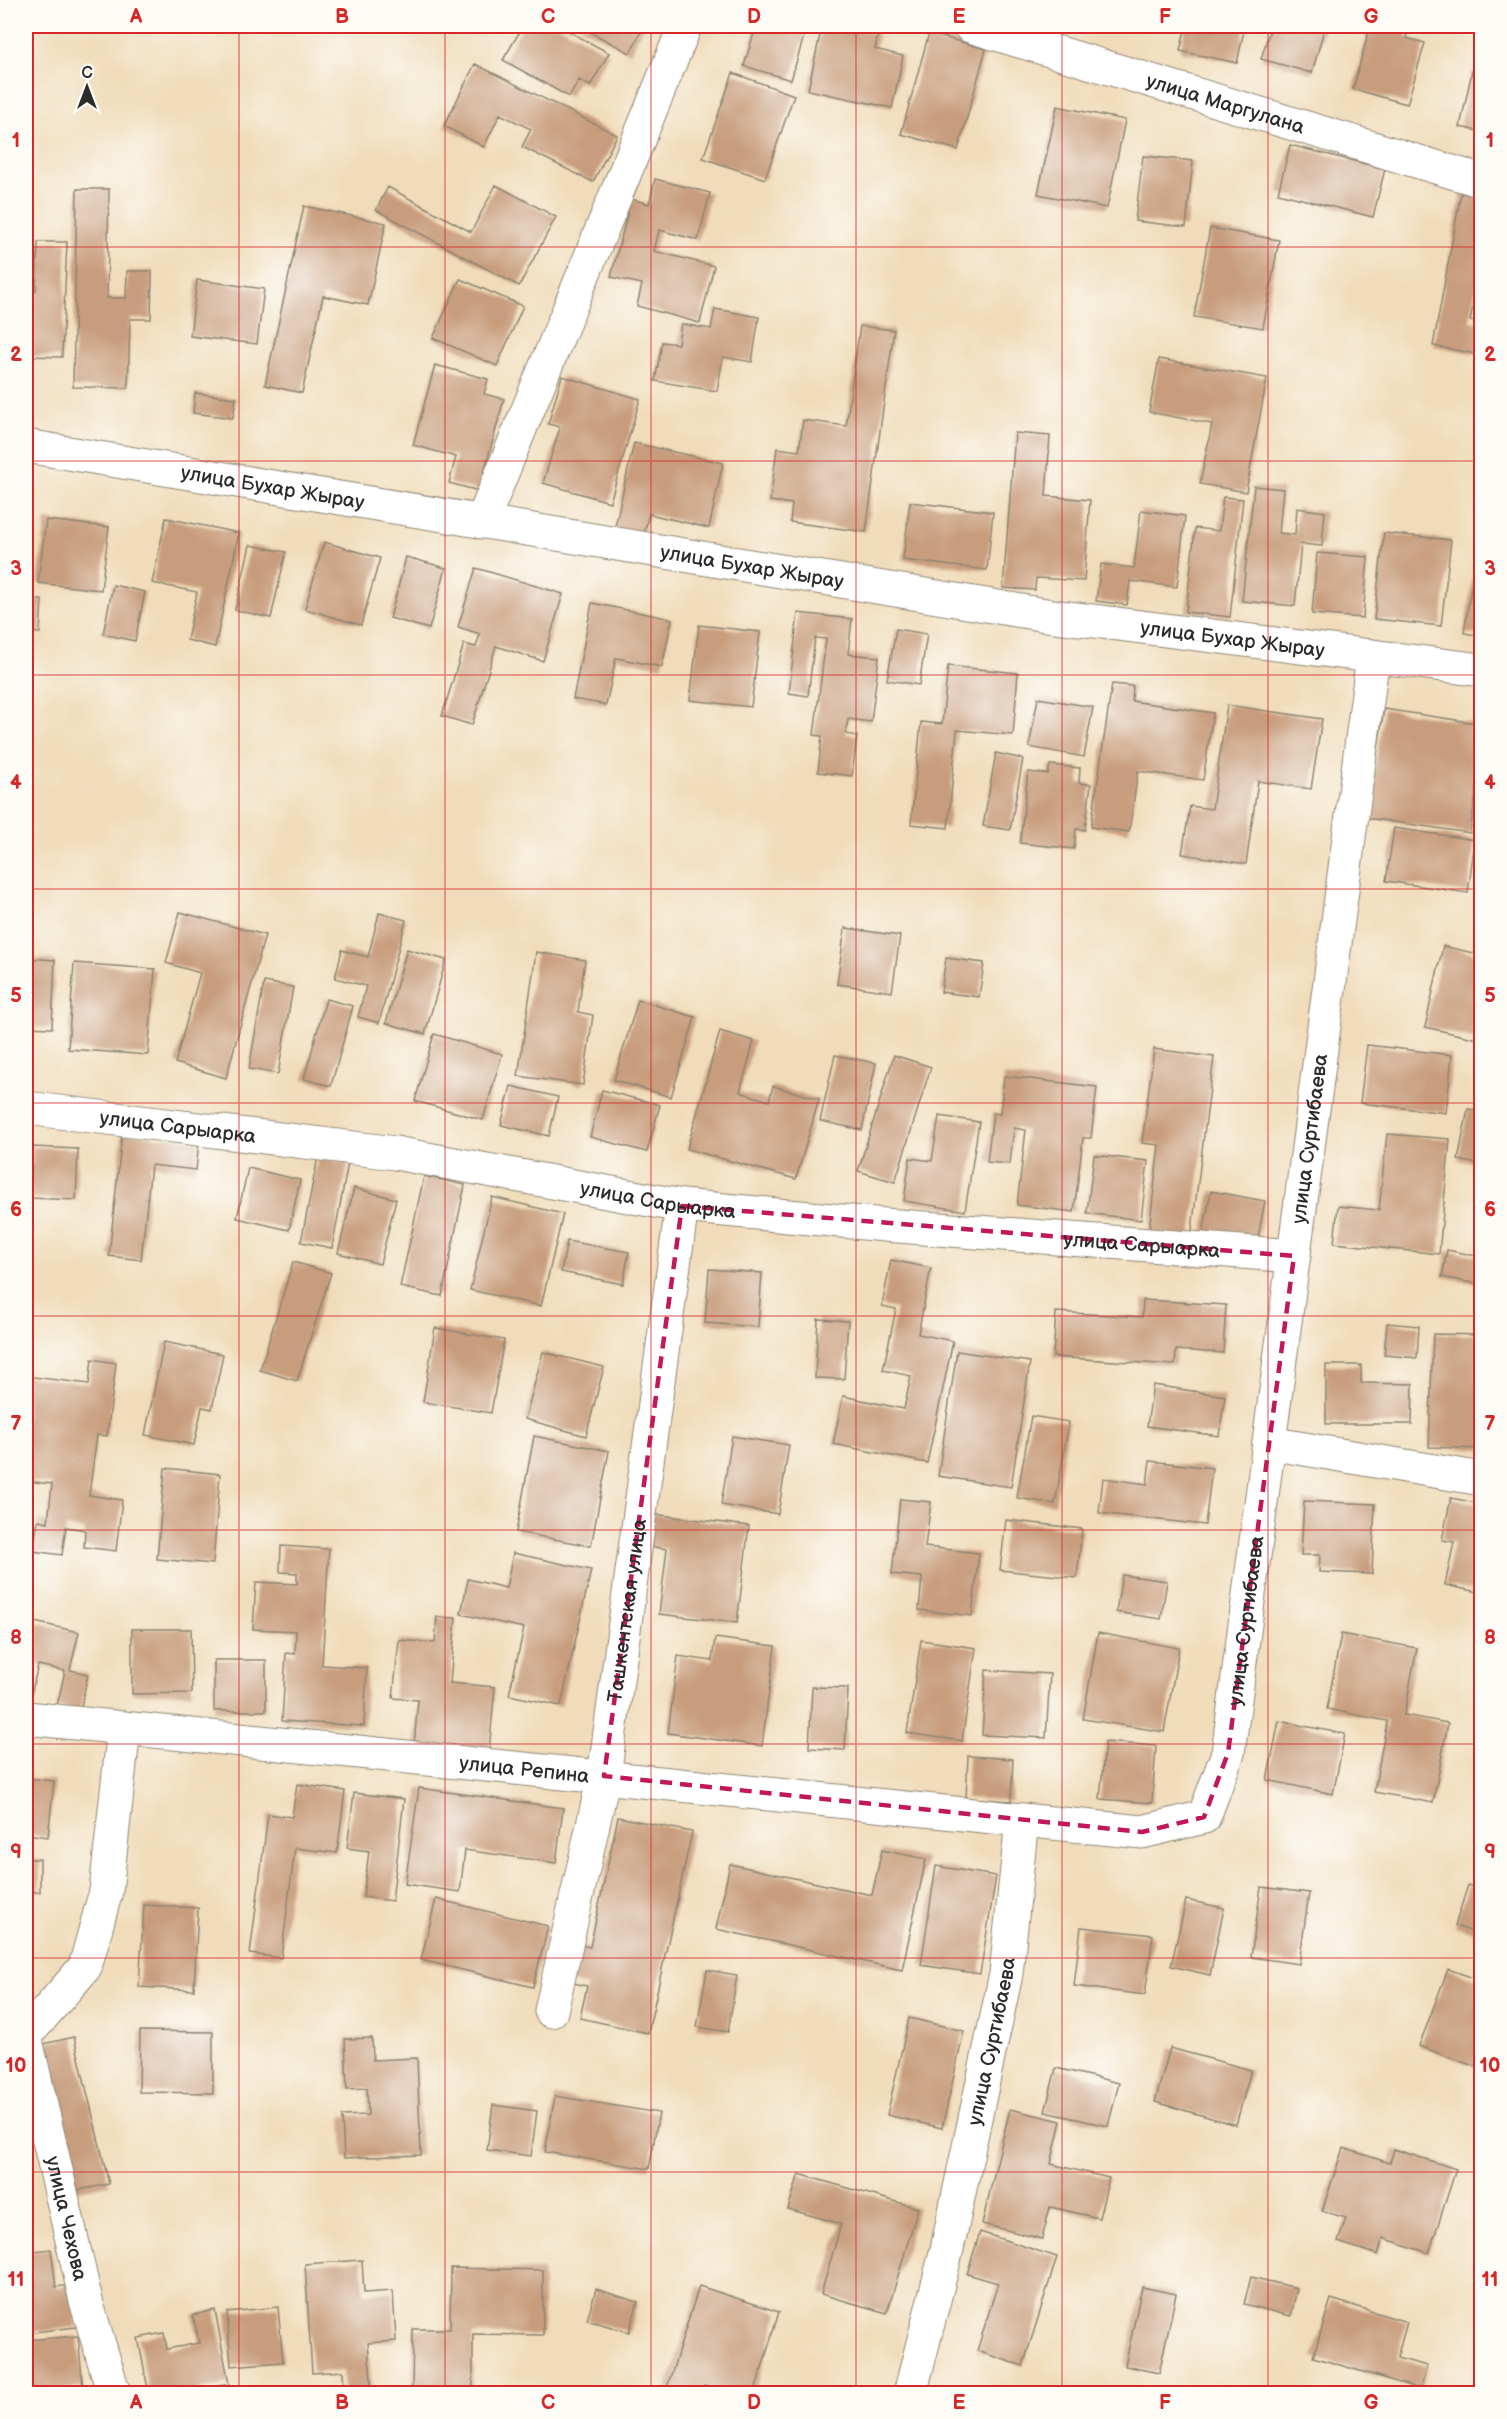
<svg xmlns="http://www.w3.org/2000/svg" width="1507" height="2419" viewBox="0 0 1507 2419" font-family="'Balsamiq Sans',sans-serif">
<rect width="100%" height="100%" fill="#fdfcf7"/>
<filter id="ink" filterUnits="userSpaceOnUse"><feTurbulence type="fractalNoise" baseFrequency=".0167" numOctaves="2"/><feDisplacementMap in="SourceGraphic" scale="12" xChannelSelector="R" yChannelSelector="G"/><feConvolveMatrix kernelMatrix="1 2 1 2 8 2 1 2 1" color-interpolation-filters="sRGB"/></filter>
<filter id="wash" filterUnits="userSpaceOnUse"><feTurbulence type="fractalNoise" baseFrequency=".008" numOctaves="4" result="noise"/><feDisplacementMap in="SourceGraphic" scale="24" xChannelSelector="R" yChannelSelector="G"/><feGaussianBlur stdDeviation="1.35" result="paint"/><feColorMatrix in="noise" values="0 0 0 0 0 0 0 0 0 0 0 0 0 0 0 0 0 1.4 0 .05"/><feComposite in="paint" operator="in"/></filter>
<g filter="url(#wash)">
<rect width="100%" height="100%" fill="#f0dcba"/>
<g id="blocks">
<path fill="#c89d7d" d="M523 26H559L609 53 590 86 579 80 569 97 503 60Z
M579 26H644L630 53Z
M756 26H807L791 80 744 66Z
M822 26H842L878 34 875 49 903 56 892 108 808 90Z
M1186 26H1245L1237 63 1180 51Z
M1271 26H1325L1312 73 1261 59Z
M1370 26H1409L1406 38 1425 43 1407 104 1353 89Z
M929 33 986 49 958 150 901 134Z
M475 64 617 135 593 182 522 147 531 129 500 114 484 147 444 126Z
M1472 71 1482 73V132L1460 127Z
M733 73 794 95 765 179 703 158Z
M1057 106 1125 120 1107 208 1038 194Z
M1290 145 1385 169 1373 217 1278 193Z
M1143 156 1193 161 1186 227 1135 221Z
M655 179 710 193 698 240 659 230 654 251 714 266 700 323 637 306 642 284 611 277 631 199 649 204Z
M496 185 556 217 519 286 376 210 388 187 471 232Z
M77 189H109L107 298H126L127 271H152L151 319H130L128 388 73 387Z
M1461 193 1482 196V258L1470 321 1482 323V355L1433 346Z
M304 206 386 223 368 305 323 296 302 393 265 385Z
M1210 228 1279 240 1263 328 1194 317Z
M38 242H67L62 357 26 356V290H36Z
M460 279 523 306 497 366 433 338Z
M197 280 264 289 257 344 190 336Z
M715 309 759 317 752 362 723 357 717 391 655 381 662 342 678 344 681 324 711 329Z
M860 326 894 330 866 532 790 522 792 504 770 501 777 448 799 451 803 420 846 426Z
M1159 359 1267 378 1246 492 1200 484 1212 424 1149 412Z
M435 365 488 379 484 394 504 399 479 491 449 483 456 457 413 445Z
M562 376 640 399 610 502 543 483 560 427 548 424Z
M195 393 236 398 233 418 193 413Z
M1015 433 1050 436 1046 496 1090 500 1084 581 1036 578 1035 590 1003 588Z
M634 443 723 463 709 528 649 514 643 537 614 531Z
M1254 486 1283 489 1279 533 1295 535 1297 508 1325 512 1322 546 1301 544 1295 606 1242 601Z
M1223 497 1243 499 1230 617 1186 612 1195 528 1219 531Z
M910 502 993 512 987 570 903 560Z
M1141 510 1185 516 1177 587 1130 581 1127 605 1096 601 1101 564 1134 568Z
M166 518 239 533 215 647 187 640 197 592 152 583Z
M46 520 109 527 101 590 38 583Z
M1384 533 1451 540 1441 626 1374 619Z
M324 542 380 558 361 625 305 609Z
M250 545 286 552 271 618 235 610Z
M1317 553 1368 557 1363 618 1312 614Z
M406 557 446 568 429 629 390 618Z
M476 568 563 594 543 661 496 646 472 725 442 716 464 644 476 647 480 634 458 627Z
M1474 569 1482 570V636L1464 633Z
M113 585 145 592 135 641 103 634Z
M26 600H42L40 633 26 632Z
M592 603 672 619 662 667 616 658 606 705 573 699Z
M798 613 852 619 848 654 879 657 871 722 848 719 846 734 857 736 852 776 818 772 822 736 814 735 826 639 815 638 808 696 789 693Z
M699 625 760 632 751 707 690 700Z
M896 629 927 634 919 685 887 680Z
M948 666 1018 673 1013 735 957 730 948 828 911 824 921 722 942 724Z
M1112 684 1133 686 1132 701 1213 713 1203 780 1138 771 1129 832 1091 827Z
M1038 698 1093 707 1084 757 1029 747Z
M1227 705 1322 719 1311 789 1258 781 1246 864 1182 854 1190 806 1212 809Z
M1384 709 1482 724V754L1470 833 1367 818Z
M996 753 1023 759 1010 830 983 826Z
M1050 765 1080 768 1079 783 1091 784 1085 830 1076 829 1074 849 1020 843 1028 772 1048 774Z
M1394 828 1475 840 1468 893 1386 881Z
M180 912 265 935 226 1078 175 1063 200 973 166 963Z
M379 913 406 920 379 1023 358 1017 366 986 335 978 342 950 368 957Z
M845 928 900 936 892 992 837 984Z
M1443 946 1482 955V1040L1425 1027Z
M407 949 446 960 425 1034 386 1023Z
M536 952 585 960 578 1012 593 1015 583 1085 518 1076Z
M26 958 55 960 52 1028 26 1027Z
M946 958 984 963 979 997 941 992Z
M74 963 155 969 148 1055 68 1049Z
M264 982 293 987 278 1074 249 1069Z
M326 999 353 1006 331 1086 304 1079Z
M638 1000 695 1017 671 1097 614 1080Z
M720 1031 754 1041 740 1092 769 1101 773 1086 819 1099 796 1179 687 1149Z
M434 1034 502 1054 483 1120 415 1101Z
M1367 1045 1452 1055 1446 1113 1360 1103Z
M1154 1049 1214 1057 1191 1237 1149 1232 1159 1145 1142 1143Z
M835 1055 876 1063 862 1130 820 1121Z
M894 1055 931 1067 895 1182 858 1171Z
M1004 1076 1097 1087 1091 1138H1083L1074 1212 1017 1205 1026 1130 1014 1128 1010 1164 987 1162 993 1113 1000 1114Z
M511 1086 558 1097 549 1136 501 1125Z
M602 1090 660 1105 647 1152 590 1137Z
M1468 1109 1482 1112V1165L1458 1160Z
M939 1116 979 1122 965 1211 904 1201 910 1158 932 1161Z
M122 1133 199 1141 196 1170 151 1165 141 1260 109 1256Z
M1387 1134 1450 1139 1439 1254 1334 1243 1338 1206 1379 1210Z
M33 1147 78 1149 76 1200 30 1198Z
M1094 1155 1148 1161 1141 1220 1087 1213Z
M318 1157 348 1163 332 1248 301 1242Z
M248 1168 300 1180 289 1230 237 1218Z
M424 1176 465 1185 442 1296 400 1287Z
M354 1188 396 1199 380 1264 338 1253Z
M1211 1191 1265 1201 1257 1243 1203 1233Z
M492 1197 563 1214 541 1306 470 1290Z
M567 1241 629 1252 623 1284 561 1272Z
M1447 1250 1482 1257V1285L1442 1277Z
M891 1260 931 1268 918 1334 953 1341 927 1463 833 1444 843 1396 904 1409 911 1376 883 1370 896 1309 882 1306Z
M293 1262 331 1273 297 1381 260 1370Z
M709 1269 762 1273 758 1327 705 1323Z
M1143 1300 1226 1305 1223 1353 1176 1350 1175 1365 1053 1357 1056 1312 1142 1317Z
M818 1319 848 1321 844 1379 815 1378Z
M1387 1323 1419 1326 1417 1358 1384 1355Z
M435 1328 504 1340 491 1413 423 1402Z
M1433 1334 1482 1335V1449L1429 1447Z
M164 1342 223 1354 212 1409 202 1407 194 1445 145 1435Z
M957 1351 1030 1362 1011 1487 938 1476Z
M543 1352 604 1367 586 1436 525 1419Z
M92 1359 116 1363 107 1436 97 1435 89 1495 122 1500 116 1551 84 1547 85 1530 66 1527 62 1555 33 1551 38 1520 48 1522 52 1484 26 1481V1376L89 1384Z
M1326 1365H1361V1383L1413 1384 1412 1424H1326Z
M1153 1385 1225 1396 1219 1436 1147 1426Z
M1031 1416 1069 1422 1055 1504 1017 1498Z
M534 1436 609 1451 591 1546 516 1532Z
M732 1436 789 1445 778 1514 721 1505Z
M1150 1461 1212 1468 1205 1525 1099 1513 1103 1478 1147 1484Z
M165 1468 220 1474 213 1564 157 1559Z
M1451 1498 1482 1504V1593L1445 1585 1454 1542 1442 1540Z
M900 1499 931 1502 925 1547 979 1553 972 1616 919 1610 922 1577 892 1574Z
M1304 1501 1375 1504 1372 1574 1319 1572 1320 1555H1301Z
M651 1514 749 1526 737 1623 659 1614 667 1549 648 1546Z
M1006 1520 1082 1529 1077 1578 1000 1570Z
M281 1546 329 1549 322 1665 367 1668 364 1726 282 1721 286 1653 295 1654 296 1631 253 1629 256 1582 297 1584V1573L280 1572Z
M513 1553 591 1570 561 1706 509 1695 524 1628 461 1614 468 1579 506 1588Z
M1122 1575 1167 1581 1161 1619 1116 1612Z
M437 1617 456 1618 450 1683 495 1687 489 1752 414 1745 418 1700 393 1698 399 1640 435 1643Z
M26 1620 79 1632 70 1670 88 1674 80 1711 57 1706 65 1671 38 1665 28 1708H26Z
M132 1629H191L192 1693 132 1694Z
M1098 1633 1179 1648 1164 1732 1083 1719Z
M1341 1634 1417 1648 1404 1715 1448 1723 1433 1803 1374 1792 1387 1721 1327 1709Z
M715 1638 775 1646 762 1746 668 1733 678 1656 712 1661Z
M921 1640 976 1648 962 1741 907 1733Z
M214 1660H266V1711H214Z
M986 1670 1050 1674 1046 1738 982 1735Z
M812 1687 848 1688 845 1750 809 1748Z
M1279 1721 1345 1734 1333 1794 1267 1780Z
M1105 1742 1156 1746 1152 1803 1100 1799Z
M968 1756 1013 1759 1011 1801 966 1798Z
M26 1778 54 1781 48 1837 26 1834Z
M297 1784 345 1791 337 1853 295 1848 281 1958 250 1954 268 1814 292 1817Z
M419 1788 563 1808 556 1863 465 1850 460 1892 405 1884Z
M354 1793 404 1799 392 1901 363 1897 369 1851 347 1848Z
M618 1817 692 1832 648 2033 580 2018 587 1986 569 1982 577 1945 590 1947Z
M882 1850 926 1859 902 1970 716 1929 730 1864 872 1895Z
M26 1859H40V1892H26Z
M936 1866 996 1876 980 1974 921 1965Z
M1468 1885 1482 1890V1935L1455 1926Z
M1261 1887 1309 1893 1299 1964 1251 1957Z
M436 1899 548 1926 533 1987 421 1960Z
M1186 1900 1224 1908 1210 1975 1171 1966Z
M144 1905 198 1908 194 1990 139 1987Z
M1081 1927 1153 1935 1145 1995 1074 1986Z
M1448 1969 1482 1981V2062L1479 2068 1419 2046Z
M707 1970 737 1975 728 2032 697 2027Z
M909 2018 964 2031 942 2128 887 2115Z
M140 2031 213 2032V2093L139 2092Z
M74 2037 109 2184 74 2191 39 2045Z
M372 2038 373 2060 417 2058 421 2155 344 2158 342 2116 368 2115 367 2088 347 2089 345 2039Z
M1170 2048 1251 2070 1236 2125 1155 2102Z
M1056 2068 1119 2083 1108 2126 1045 2112Z
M555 2096 659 2113 649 2169 545 2152Z
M493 2105 537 2111 531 2156 487 2150Z
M1010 2109 1061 2121 1051 2164 1109 2178 1099 2218 1050 2207 1042 2239 982 2224Z
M31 2112 35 2143 26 2144V2113Z
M1343 2148 1390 2163 1394 2149 1456 2169 1429 2253 1383 2238 1378 2255 1338 2242 1346 2218 1322 2211Z
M799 2174 918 2208 887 2313 821 2294 841 2224 788 2209Z
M980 2232 1057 2257 1023 2366 977 2351 998 2283 967 2274Z
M51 2249 56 2287 72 2285 76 2327 26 2333V2252Z
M362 2260 364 2293 393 2291 396 2341 368 2343 372 2394H344L343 2371 312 2373 305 2264Z
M451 2268 543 2270V2335L473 2334V2394H412L413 2329H450Z
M1251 2277 1297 2288 1291 2316 1244 2304Z
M699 2286 779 2312 754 2394H728L704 2386 702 2394H665Z
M1142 2287 1176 2294 1159 2373 1125 2366Z
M596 2289 638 2302 629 2332 587 2320Z
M1331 2299 1407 2322 1397 2358 1427 2366 1420 2389 1313 2357Z
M278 2307 283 2362 231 2366 227 2312Z
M215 2310 229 2384 179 2394H149L138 2338 164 2333 167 2349 199 2343 193 2315Z
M78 2336 83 2388 26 2392V2340Z"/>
</g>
</g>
<g filter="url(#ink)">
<use href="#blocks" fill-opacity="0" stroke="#8e8472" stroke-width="1.5"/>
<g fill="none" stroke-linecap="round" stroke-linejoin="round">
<defs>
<g id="street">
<path id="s1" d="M970 26 1482 181"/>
<path id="s2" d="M26 446 1046 615 1482 670"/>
<path d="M482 522 685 26"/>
<path id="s3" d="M26 1108 395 1153 682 1206 885 1225 1294 1256"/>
<path d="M1269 1443 1482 1479"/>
<path id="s4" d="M26 1718 1022 1820"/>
<path id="s5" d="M551 2011 604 1776 682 1206"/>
<path d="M26 2035 85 1967 106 1891 124 1728"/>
<path id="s6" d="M26 2040 86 2301 114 2394"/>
<path id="s7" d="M910 2394 947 2249 1006 1974 1022 1820 1142 1832 1204 1817 1228 1753 1373 656"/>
</g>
</defs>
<use href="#street" stroke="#8e8472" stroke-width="35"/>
<use href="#street" stroke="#fff" stroke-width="33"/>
</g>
</g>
<path fill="none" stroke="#c2185b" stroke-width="4.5" stroke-dasharray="12 8" stroke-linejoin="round" d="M682 1206 1294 1256 1228 1753 1204 1817 1142 1832 604 1776Z"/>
<path fill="none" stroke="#d62828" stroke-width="1.5" stroke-opacity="0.55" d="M239 26V2394M445 26V2394M651 26V2394M856 26V2394M1062 26V2394M1268 26V2394M26 247H1482M26 461H1482M26 675H1482M26 889H1482M26 1103H1482M26 1316H1482M26 1530H1482M26 1744H1482M26 1958H1482M26 2172H1482"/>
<g text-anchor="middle" stroke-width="6" stroke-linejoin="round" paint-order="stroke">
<g font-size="20" fill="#2b2b2b" stroke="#fdfcf7">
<text dy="7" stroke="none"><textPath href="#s1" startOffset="267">улица Маргулана</textPath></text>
<text dy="7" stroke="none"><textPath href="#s2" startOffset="250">улица Бухар Жырау</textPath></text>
<text dy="7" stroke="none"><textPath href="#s2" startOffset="736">улица Бухар Жырау</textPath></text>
<text dy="7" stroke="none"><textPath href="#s2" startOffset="1222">улица Бухар Жырау</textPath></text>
<text dy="7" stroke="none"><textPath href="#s3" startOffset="153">улица Сарыарка</textPath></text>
<text dy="7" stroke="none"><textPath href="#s7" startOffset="1458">улица Суртибаева</textPath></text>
<text dy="7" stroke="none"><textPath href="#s3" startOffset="639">улица Сарыарка</textPath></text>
<text dy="7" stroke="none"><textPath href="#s3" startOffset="1125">улица Сарыарка</textPath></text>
<text dy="7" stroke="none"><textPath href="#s5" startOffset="408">Ташкентская улица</textPath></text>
<text dy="7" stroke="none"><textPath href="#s7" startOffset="972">улица Суртибаева</textPath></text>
<text dy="7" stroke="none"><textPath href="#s4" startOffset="501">улица Репина</textPath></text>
<text dy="7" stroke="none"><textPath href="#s7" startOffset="362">улица Суртибаева</textPath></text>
<text dy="7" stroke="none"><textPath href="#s6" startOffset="183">улица Чехова</textPath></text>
</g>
</g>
<rect width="1507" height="2419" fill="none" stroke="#fdfcf7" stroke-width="66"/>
<g transform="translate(87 87)" stroke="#fdfcf7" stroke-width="4.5" paint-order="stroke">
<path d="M0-4.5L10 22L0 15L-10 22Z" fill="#2b2b2b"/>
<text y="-9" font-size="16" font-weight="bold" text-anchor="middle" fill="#2b2b2b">С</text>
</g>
<rect x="33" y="33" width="1441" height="2353" fill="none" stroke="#d62828" stroke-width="2"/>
<g font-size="20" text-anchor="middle" font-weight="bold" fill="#d62828">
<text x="136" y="23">A</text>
<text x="342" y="23">B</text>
<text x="548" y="23">C</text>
<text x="754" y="23">D</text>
<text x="959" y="23">E</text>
<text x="1165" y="23">F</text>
<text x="1371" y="23">G</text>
<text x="16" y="147">1</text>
<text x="1490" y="147">1</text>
<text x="16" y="361">2</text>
<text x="1490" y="361">2</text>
<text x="16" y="575">3</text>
<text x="1490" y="575">3</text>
<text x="16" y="789">4</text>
<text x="1490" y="789">4</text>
<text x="16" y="1002">5</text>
<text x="1490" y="1002">5</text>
<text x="16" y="1216">6</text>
<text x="1490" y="1216">6</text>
<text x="16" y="1430">7</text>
<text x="1490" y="1430">7</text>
<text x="16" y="1644">8</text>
<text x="1490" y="1644">8</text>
<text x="16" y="1858">9</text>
<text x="1490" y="1858">9</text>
<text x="16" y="2072">10</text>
<text x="1490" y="2072">10</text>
<text x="16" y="2286">11</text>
<text x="1490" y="2286">11</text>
<text x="136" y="2409">A</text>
<text x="342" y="2409">B</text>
<text x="548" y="2409">C</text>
<text x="754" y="2409">D</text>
<text x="959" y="2409">E</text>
<text x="1165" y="2409">F</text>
<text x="1371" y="2409">G</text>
</g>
</svg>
